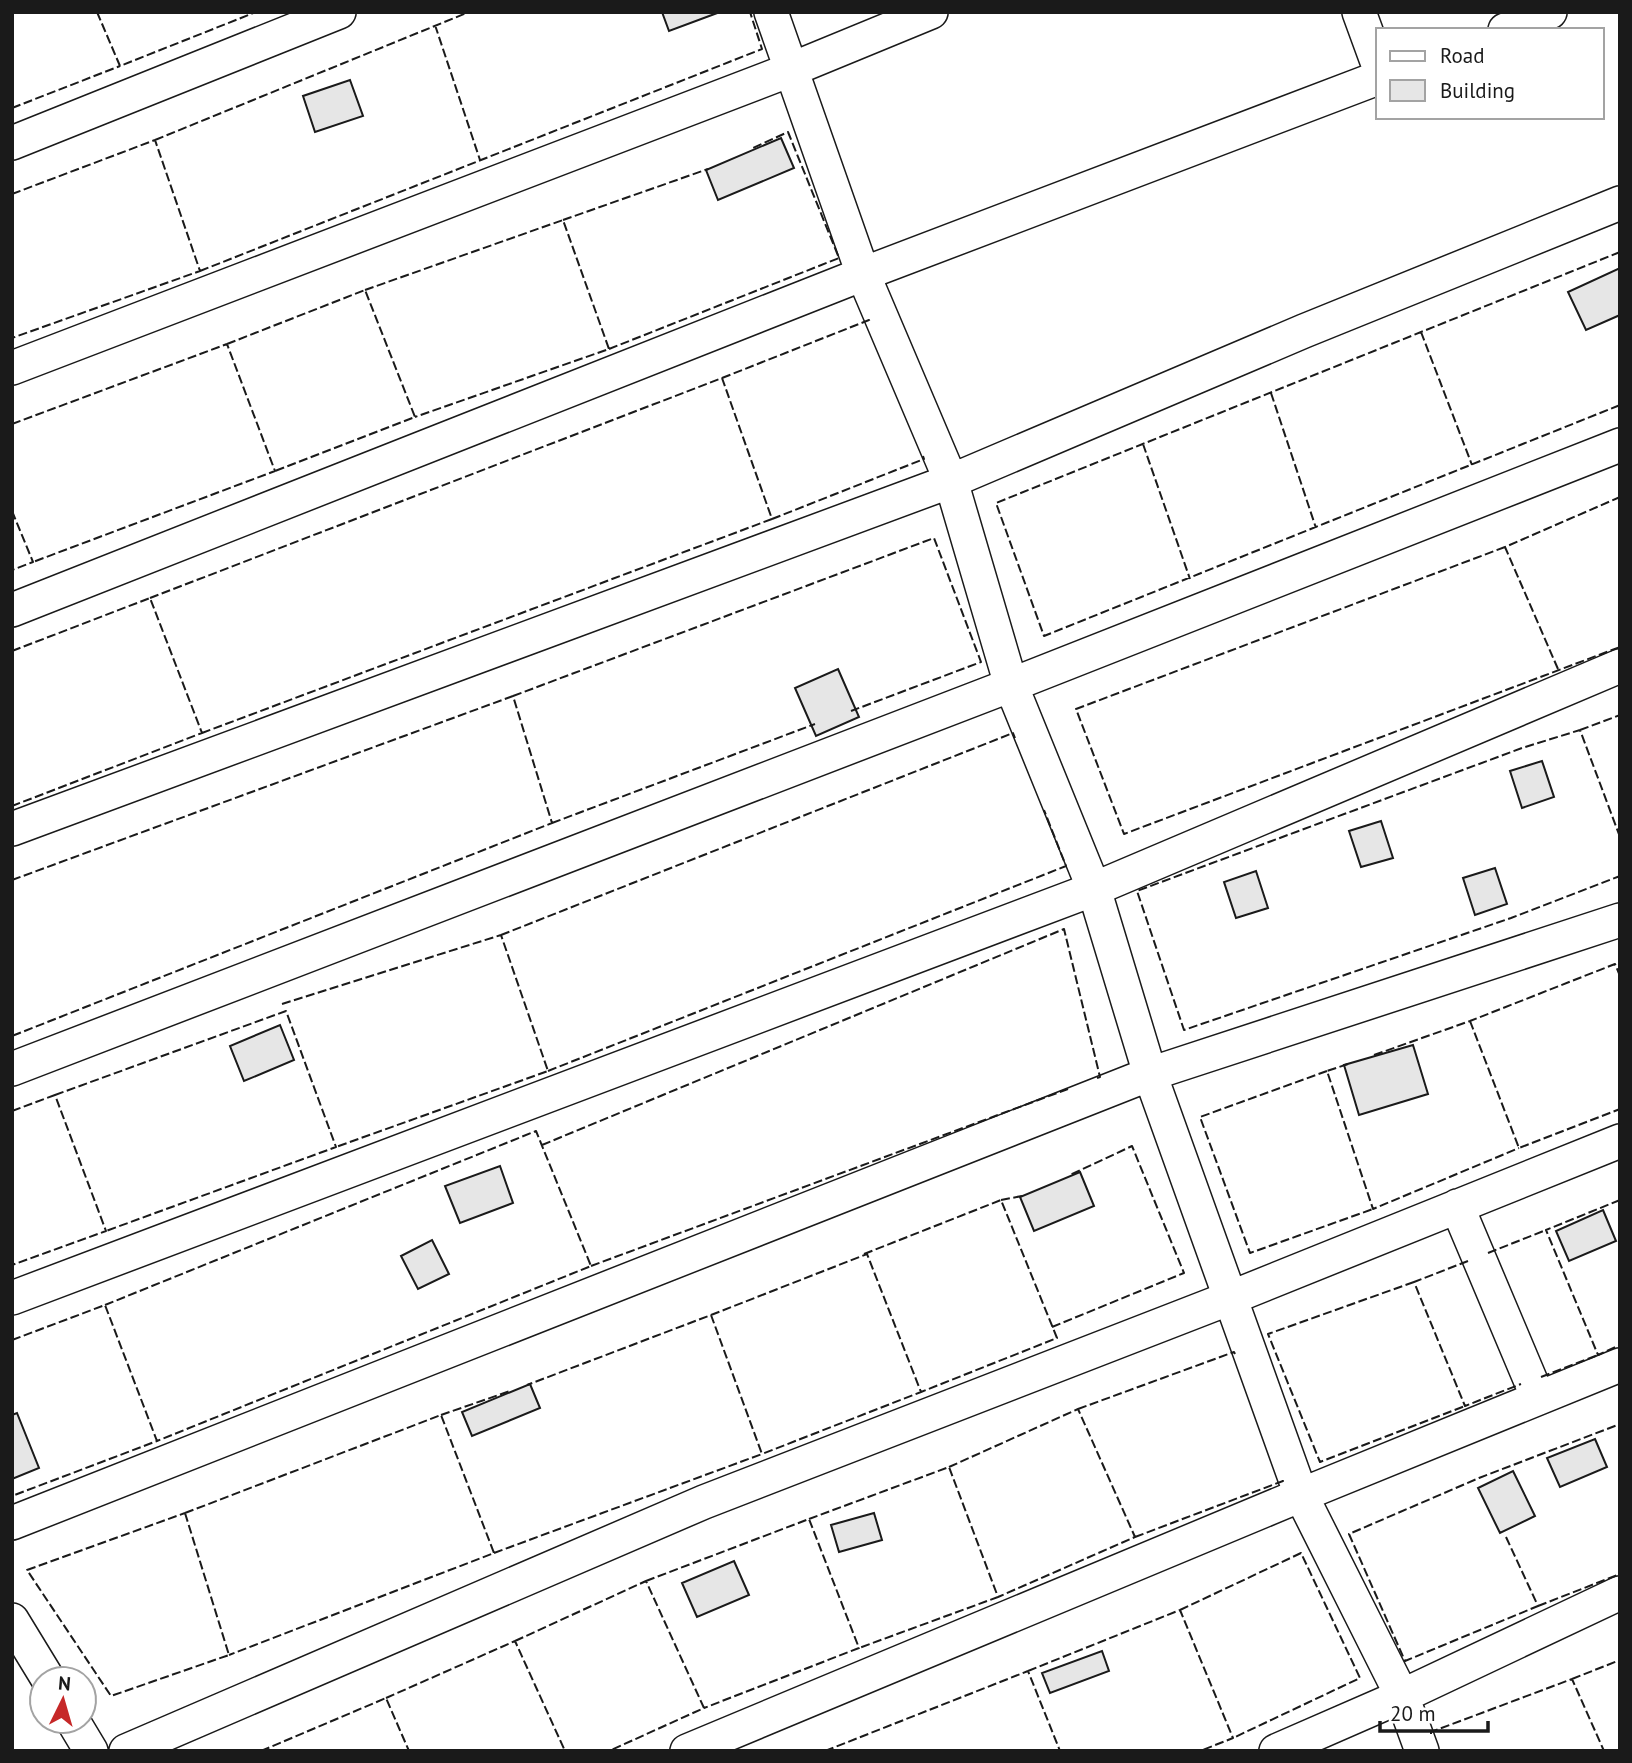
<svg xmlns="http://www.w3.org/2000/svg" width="1632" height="1763" viewBox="0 0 1632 1763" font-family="'PT Sans',sans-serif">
<rect width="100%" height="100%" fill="#fff"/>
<path fill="#e6e6e6" stroke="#1a1a1a" stroke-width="2" d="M662 12H720L669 31Z
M350 80 363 116 315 132 303 96Z
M781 138 794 168 718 200 706 170Z
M1620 268V315L1586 330 1568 292Z
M838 669 859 717 816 736 795 688Z
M1542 761 1554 797 1522 808 1510 771Z
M1381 821 1393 858 1361 867 1349 831Z
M1495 868 1507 904 1475 915 1463 878Z
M1256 871 1268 908 1236 918 1224 882Z
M280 1025 294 1060 244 1081 230 1046Z
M1413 1045 1428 1094 1359 1115 1344 1065Z
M500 1166 513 1203 460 1223 445 1186Z
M1080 1172 1094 1206 1034 1231 1020 1197Z
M1603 1210 1616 1241 1569 1261 1556 1231Z
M432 1240 449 1274 418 1289 401 1256Z
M530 1384 540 1408 472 1436 462 1412Z
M17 1413 39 1468 12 1479V1415Z
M1595 1439 1607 1467 1560 1487 1547 1458Z
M1513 1471 1535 1516 1500 1533 1478 1488Z
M874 1513 882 1540 839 1552 831 1525Z
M734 1561 749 1595 697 1617 682 1583Z
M1102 1651 1109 1671 1050 1693 1042 1673Z"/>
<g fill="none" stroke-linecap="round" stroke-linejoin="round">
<defs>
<path id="minor" d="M771 12 863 274 951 481 1011 685 1094 889 1150 1074 1301 1495 1402 1696 1422 1751
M1359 12 1378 64
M1505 30 1550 12
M12 143 339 12
M12 368 790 70 931 12
M12 610 863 274 1378 78
M12 829 951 481 1304 331 1620 203
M12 1069 1011 685 1620 445
M1457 1206 1538 1398
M12 1298 1094 889 1620 666
M12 1523 1150 1074 1620 920
M12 1620 48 1679
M73 1721 91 1751
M126 1751 704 1502 1230 1298 1620 1141
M687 1751 1301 1495 1620 1365
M1276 1751 1402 1696 1620 1593"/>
</defs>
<use href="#minor" stroke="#1a1a1a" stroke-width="36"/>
<use href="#minor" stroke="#fff" stroke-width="33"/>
<path stroke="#1a1a1a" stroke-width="2" stroke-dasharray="9 3.5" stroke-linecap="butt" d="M97 12 120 66 256 12
M435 25 480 160
M12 108 120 66
M155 140 469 12
M12 194 155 140 200 271 12 338
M563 220 708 169
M1620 252 996 503 1044 636 1620 405
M200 271 762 49 750 12
M365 290 563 220 609 349 415 417
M1421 332 1472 465
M227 344 365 290 415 417 275 471
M609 349 839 258 788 132 753 148
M722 378 869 320 870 323
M1271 393 1316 528
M12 424 227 344 275 471 33 562
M1143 444 1190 579
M12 511 33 562 12 570
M772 519 924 459 923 456
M1505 547 1076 709 1124 834 1620 647
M150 598 722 378 772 519 202 733
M12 651 150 598 202 733 12 806
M1558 669 1505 547 1620 497
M513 696 934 538 981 662 851 711
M1580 730 1620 715
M552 823 815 724
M1620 837 1580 730 1522 748 1137 891 1184 1030 1511 918 1620 876
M12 880 513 696 552 823 12 1036
M501 935 1013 733 1015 738
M282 1004 501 935 548 1071 336 1147
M1470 1021 1519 1148 1620 1109
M1374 1055 1470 1021 1615 964 1620 976
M1348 1064 1327 1071 1373 1209 1519 1148
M548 1071 1066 866 1044 810
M1327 1071 1200 1117 1250 1253 1373 1209
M55 1095 286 1011 336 1147 106 1231
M12 1111 55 1095 106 1231 12 1265
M542 1145 1064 929 1100 1077 1097 1078
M1001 1200 1022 1196
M1620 1200 1546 1230 1598 1355 1620 1345
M1488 1253 1546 1230
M864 1254 1001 1200 1057 1338 921 1392
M1468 1261 1414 1282 1465 1406 1521 1384
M591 1266 1068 1089
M1414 1282 1268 1334 1320 1462 1465 1406
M105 1305 536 1131 591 1266 157 1441
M711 1315 867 1254 921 1392 762 1454
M1052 1327 1184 1273 1132 1146 1070 1175
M12 1340 105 1305 157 1441 12 1496
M1541 1377 1598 1355
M1078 1409 1234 1352 1235 1354
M441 1415 510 1391
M949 1467 1078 1409 1135 1537 998 1597
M185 1513 441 1415 494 1553 229 1655
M185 1513 229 1655 111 1696 27 1570Z
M809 1519 949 1467 998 1597 859 1648
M1135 1537 1283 1481 1282 1478
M1506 1537 1538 1606 1405 1661 1349 1534 1479 1478 1620 1424
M494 1553 762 1454 711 1315 527 1385
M646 1581 809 1519 859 1648 704 1708
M1538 1606 1620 1574
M1180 1610 1301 1553 1360 1678 1233 1738
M515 1641 646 1581 704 1708 609 1751
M1028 1671 1180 1610 1233 1738 1200 1751
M1572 1679 1620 1660
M386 1698 515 1641 565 1751
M1431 1734V1732L1572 1679 1604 1751
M261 1751 386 1698 409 1751
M825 1751 1028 1671 1060 1751"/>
</g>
<rect width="1632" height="1763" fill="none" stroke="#1a1a1a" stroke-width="28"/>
<rect x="1376" y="28" width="228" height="91" fill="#ffffff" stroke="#a3a3a3" stroke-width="2"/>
<rect x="1390" y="51" width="35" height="10" fill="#ffffff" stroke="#a3a3a3" stroke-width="2"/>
<text x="1440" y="63" font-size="21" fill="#1a1a1a">Road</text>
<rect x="1390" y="80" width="35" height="21" fill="#e6e6e6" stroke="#a3a3a3" stroke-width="2"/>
<text x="1440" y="98" font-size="21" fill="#1a1a1a">Building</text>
<g transform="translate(63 1700) rotate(5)"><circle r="33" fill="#ffffff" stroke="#a3a3a3" stroke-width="2"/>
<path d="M0-5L12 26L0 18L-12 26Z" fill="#c62828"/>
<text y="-10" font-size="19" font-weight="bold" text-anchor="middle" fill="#1a1a1a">N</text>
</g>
<path d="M1380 1721v10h108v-10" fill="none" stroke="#1a1a1a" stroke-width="3.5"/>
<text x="1390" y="1721" font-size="21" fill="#1a1a1a" stroke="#ffffff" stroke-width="5" paint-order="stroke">20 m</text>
</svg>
